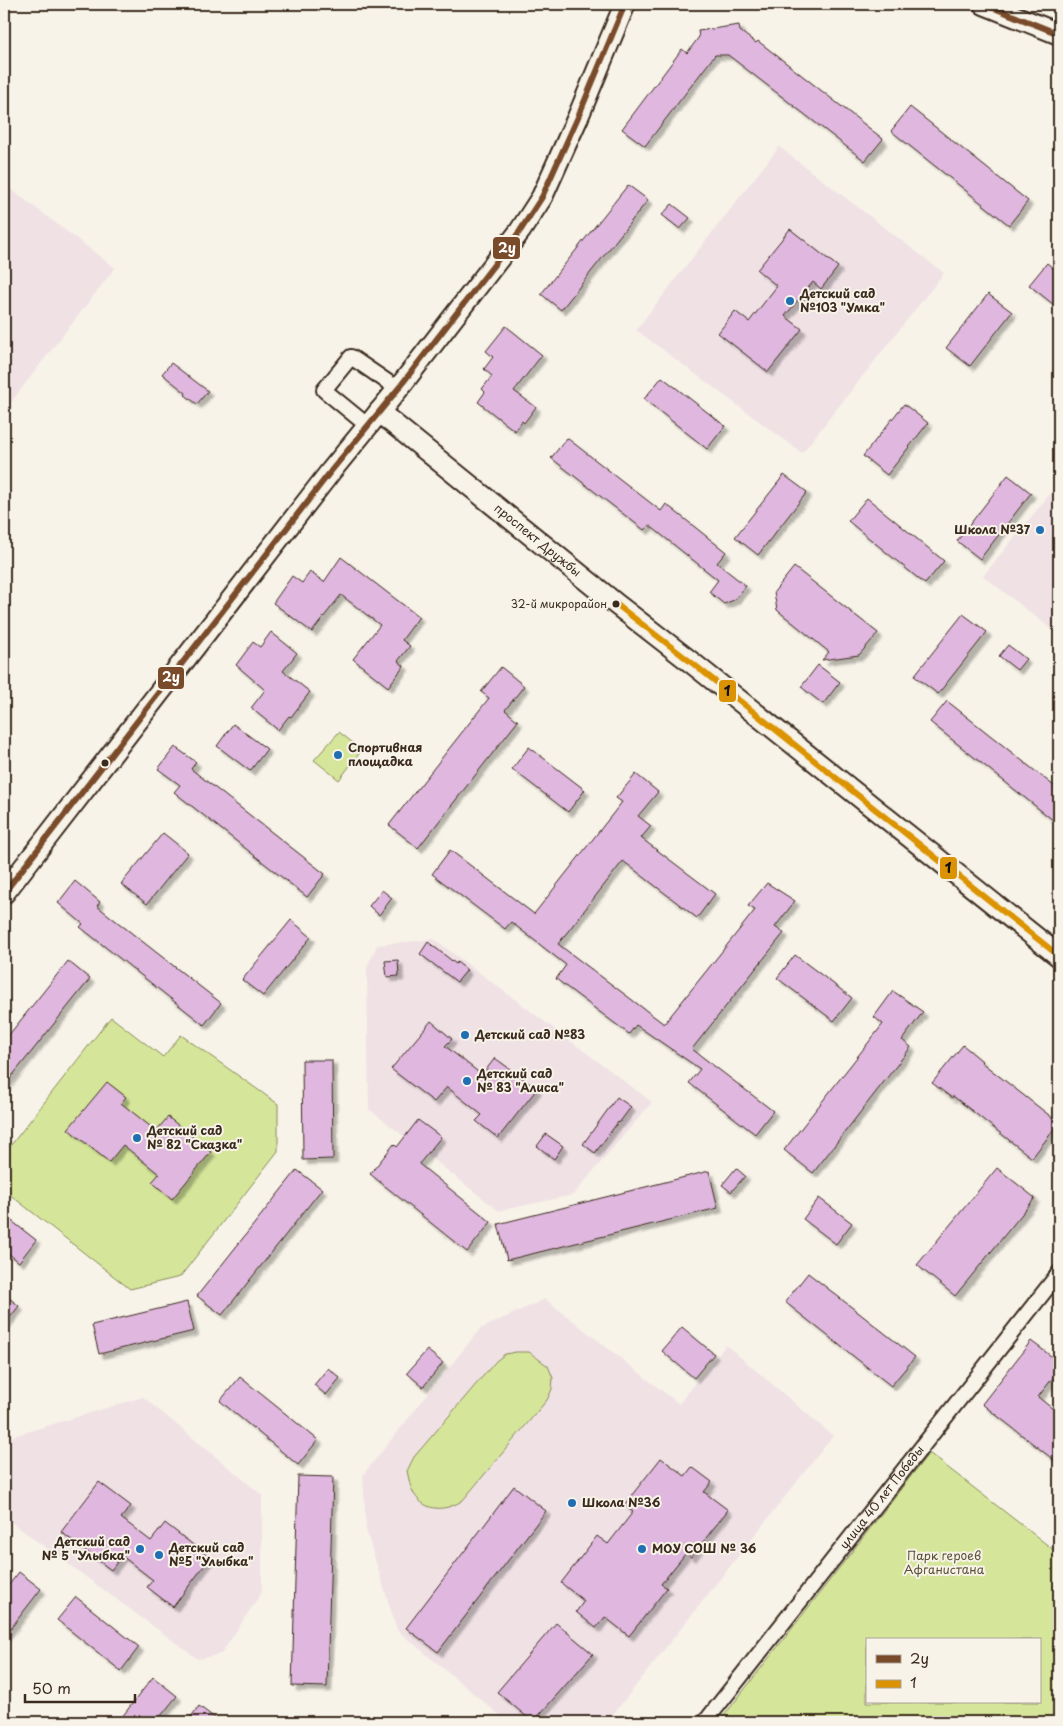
<svg xmlns="http://www.w3.org/2000/svg" width="1063" height="1726" viewBox="0 0 1063 1726" font-family="'Playpen Sans',sans-serif">
<defs>
<filter id="shadow"><feDropShadow dx="4.5" dy="4.5" stdDeviation="1" flood-color="#0004"/></filter>
</defs>
<rect width="100%" height="100%" fill="#f7f3e8"/>
<filter id="ink" filterUnits="userSpaceOnUse"><feTurbulence type="fractalNoise" baseFrequency=".02" numOctaves="2"/><feDisplacementMap in="SourceGraphic" scale="10" xChannelSelector="R" yChannelSelector="G"/><feConvolveMatrix kernelMatrix="1 2 1 2 8 2 1 2 1" color-interpolation-filters="sRGB"/></filter>
<g filter="url(#ink)">
<path fill="#f0e1e5" d="M779 147 944 273 802 453 636 330Z
M4 184 115 268 4 411Z
M1059 483V635L983 576Z
M434 939 652 1102 573 1195 499 1211 369 1109 367 968 377 945Z
M545 1299 679 1404 726 1345 833 1436 607 1722H508L397 1630 366 1530 363 1475 480 1329Z
M143 1397 262 1495V1592L221 1654 198 1659 4 1517V1439Z"/>
<path fill="#d5e69a" stroke="#88885c" fill-rule="evenodd" d="M339 732 362 750 339 780 314 760Z
M111 1017 163 1057 181 1035 278 1104V1151L180 1277 130 1289 4 1190V1154Z
M516 1352H529L548 1366 553 1378 552 1389 547 1400 463 1500C447 1511 426 1513 414 1494 410 1487 409 1479 407 1471L414 1457 496 1361 505 1354Z
M929 1453 1059 1554V1722H719ZM867 1640H1039V1702H867Z"/>
<path fill="#dfb7df" stroke="#3b2a1e" filter="url(#shadow)" d="M739 25 740 31 756 43 758 41 883 139 865 161 728 55H715L645 146 622 129 682 49 687 53 699 37 698 31Z
M910 107 1028 201 1009 225 891 131Z
M628 185 648 200 561 310 541 294Z
M672 204 690 218 680 229 662 215Z
M790 229 838 267 821 289 813 282 785 316 802 329 768 372 718 333 735 311 749 322 777 286 757 270Z
M1047 263 1059 273V309L1029 285Z
M988 294 1012 312 970 366 946 348Z
M506 326 542 355 514 391 536 407 524 423 522 421 515 431 478 402 485 392 482 389 492 376 484 369 493 357 486 351Z
M171 363 208 391 197 404 185 395 186 393 162 374Z
M662 377 725 426 707 449 644 399Z
M904 404 928 423 887 475 863 456Z
M567 438 661 511 666 504 726 552 717 563 746 586 734 600 724 604 709 592 718 580 649 525 644 530 551 458Z
M784 475 807 492 758 555 735 537Z
M1008 475 1031 493 980 559 957 541Z
M867 498 944 561 925 584 848 521Z
M341 557 419 617 402 640 410 646 398 661 404 666 388 687 353 659 380 625 341 595 312 632 273 603 292 576 302 583 310 572 324 582Z
M794 567 878 633 859 655 822 660 829 652 777 610 774 592Z
M963 614 987 632 938 694 914 676Z
M271 632 297 653 283 671 310 692 291 717 289 716 278 730 251 708 265 690 236 665 253 642 260 647Z
M1008 645 1026 659 1017 670 999 656Z
M818 665 840 682 823 704 801 687Z
M501 667 524 686 505 710 518 721 418 848 389 825 489 698 481 692Z
M947 701 1059 790V825L930 722Z
M233 724 267 749 250 771 217 746Z
M175 747 196 762 191 769 325 874 307 897 174 792 180 785 158 769Z
M529 747 585 790 568 812 512 769Z
M636 774 658 792 638 816 651 826 641 838 715 894 697 918 623 861 558 944 664 1024 755 910 748 906 767 883 795 901 775 927 784 933 692 1049 773 1111 755 1134 689 1083 700 1069 636 1025 629 1034 556 979 566 965 511 922 505 929 432 874 450 850 534 914 622 802 616 798Z
M163 833 188 853 147 904 121 884Z
M75 881 100 902 97 906 221 1003 204 1025 80 927 83 924 58 903Z
M382 890 392 898 379 915 369 906Z
M291 920 311 937 263 996 242 980Z
M428 942 456 964 457 962 467 970 457 982 420 954Z
M795 955 852 998 834 1021 777 978Z
M398 960 399 976 387 977 385 961Z
M68 961 90 979 4 1086V1041Z
M893 991 923 1012 902 1040 911 1047 813 1173 784 1150 883 1024 874 1017Z
M431 1021 452 1039 445 1046 482 1075 495 1058 537 1089 498 1138 476 1121 482 1115 447 1087 434 1102 391 1069Z
M963 1045 982 1061 981 1062 1059 1123 1032 1158 953 1096 952 1098 932 1083Z
M302 1060H332L333 1159 303 1160Z
M107 1082 126 1097 121 1103 156 1131 168 1117 211 1152 172 1199 152 1182 159 1174 123 1145 109 1162 68 1129Z
M617 1097 631 1107 619 1123 618 1122 595 1153 583 1144Z
M418 1120 441 1137 419 1164 491 1222 467 1252 370 1174 394 1144 397 1147Z
M546 1134 563 1146 554 1159 537 1146Z
M736 1168 745 1176 731 1192 722 1185Z
M997 1168 1035 1198 955 1296 917 1265Z
M297 1170 322 1189 222 1315 197 1296Z
M709 1171 718 1208 507 1260 498 1224Z
M819 1198 852 1223 836 1244 803 1219Z
M4 1215 36 1240 19 1262 4 1250Z
M808 1273 915 1357 891 1386 785 1302Z
M4 1294 19 1306 4 1325Z
M187 1302 194 1331 99 1354 92 1325Z
M682 1327 714 1354 694 1378 662 1351Z
M1031 1341 1059 1362V1370L1038 1397 1059 1414V1464L982 1404Z
M427 1350 443 1363 423 1387 407 1373Z
M328 1368 340 1378 326 1395 314 1385Z
M240 1377 318 1440 298 1465 220 1401Z
M661 1458 685 1476 692 1467 712 1482 704 1492 728 1510 691 1557 686 1553 661 1584 667 1588 629 1636 605 1617 596 1628 576 1612 584 1601 561 1583 597 1536 608 1544 633 1512 624 1505Z
M298 1476 333 1477 327 1687 292 1686Z
M99 1482 131 1506 121 1518 151 1541 165 1523 210 1558 173 1607 147 1587 153 1580 122 1556 111 1570 61 1532Z
M514 1486 546 1511 438 1652 406 1628Z
M19 1572 41 1589 4 1637V1591Z
M76 1597 139 1647 121 1671 57 1620Z
M556 1623 593 1654 533 1722 497 1692Z
M153 1677 177 1696 156 1722H118Z
M199 1706 220 1722H187Z"/>
<g fill="none" stroke-linecap="round" stroke-linejoin="round">
<defs>
<g id="street">
<path d="M368 426 324 390 351 357 398 389"/>
<path id="s1" d="M705 1722 1059 1273"/>
</g>
<g id="secondary">
<path d="M984 4 1059 34"/>
<path id="s2" d="M379 412 616 604 696 666 1059 956"/>
<path d="M4 893 331 471 398 389 520 231 542 197 578 117 625 4"/>
</g>
</defs>
<use href="#street" stroke="#3b2a1e" stroke-width="18"/>
<use href="#secondary" stroke="#3b2a1e" stroke-width="24"/>
<use href="#street" stroke="#f7f3e8" stroke-width="14"/>
<use href="#secondary" stroke="#f7f3e8" stroke-width="20"/>
<defs>
<path id="bus-1" d="M984 4 1059 34
M4 893 331 471 398 389 520 231 542 197 578 117 625 4"/>
<path id="bus-2" d="M616 604 696 666 1059 956"/>
</defs>
<use href="#bus-1" stroke="#f7f3e8" stroke-width="10"/>
<use href="#bus-2" stroke="#f7f3e8" stroke-width="10"/>
<use href="#bus-1" stroke="#7a4b2a" stroke-width="6"/>
<use href="#bus-2" stroke="#db9304" stroke-width="6"/>
</g>
</g>
<g fill="#1f6fb2" stroke="#f7f3e8" stroke-width="2">
<circle cx="790" cy="301" r="5"/>
<circle cx="1040" cy="530" r="5"/>
<circle cx="338" cy="755" r="5"/>
<circle cx="465" cy="1035" r="5"/>
<circle cx="467" cy="1081" r="5"/>
<circle cx="137" cy="1138" r="5"/>
<circle cx="572" cy="1503" r="5"/>
<circle cx="140" cy="1549" r="5"/>
<circle cx="642" cy="1549" r="5"/>
<circle cx="159" cy="1555" r="5"/>
</g>
<g fill="#3b2a1e" stroke="#f7f3e8" stroke-width="2">
<circle cx="616" cy="604" r="4.5"/>
<circle cx="105" cy="763" r="4.5"/>
</g>
<g text-anchor="middle" stroke-width="4" stroke-linejoin="round" paint-order="stroke">
<g font-size="11" fill="#3b2a1e" stroke="#f7f3e8" text-anchor="end">
<text x="607" y="608">32-й микрорайон</text>
</g>
<g font-size="12" font-weight="bold" fill="#3b2a1e" stroke="#f7f3e8" text-anchor="start">
<text x="800" y="298">Детский сад<tspan x="800" dy="14">№103 "Умка"</tspan></text>
<text x="1030" y="534" text-anchor="end">Школа №37</text>
<text x="348" y="752">Спортивная<tspan x="348" dy="14">площадка</tspan></text>
<text x="475" y="1039">Детский сад №83</text>
<text x="477" y="1078">Детский сад<tspan x="477" dy="14">№ 83 "Алиса"</tspan></text>
<text x="147" y="1135">Детский сад<tspan x="147" dy="14">№ 82 "Сказка"</tspan></text>
<text x="582" y="1507">Школа №36</text>
<text x="130" y="1546" text-anchor="end">Детский сад<tspan x="130" dy="14">№ 5 "Улыбка"</tspan></text>
<text x="169" y="1552">Детский сад<tspan x="169" dy="14">№5 "Улыбка"</tspan></text>
<text x="652" y="1553">МОУ СОШ № 36</text>
</g>
<g font-size="12" fill="#3b2a1e" stroke="#f7f3e8">
<text dy="4" stroke="none"><textPath href="#s2" startOffset="204">проспект Дружбы</textPath></text>
<text dy="4" stroke="none"><textPath href="#s1" startOffset="286">улица 40 лет Победы</textPath></text>
</g>
<g font-size="12" fill="#5a5037" stroke="#f7f3e8">
<text x="944" y="1560">Парк героев<tspan x="944" dy="14">Афганистана</tspan></text>
</g>
</g>
<g stroke="#f7f3e8" stroke-width="2">
<rect x="492" y="236" width="29" height="24" rx="5" fill="#7a4b2a"/>
<rect x="157" y="666" width="28" height="24" rx="5" fill="#7a4b2a"/>
<rect x="718" y="679" width="19" height="24" rx="5" fill="#db9304"/>
<rect x="939" y="856" width="19" height="24" rx="5" fill="#db9304"/>
</g>
<g font-size="14" text-anchor="middle" font-weight="bold" fill="#fff">
<text x="507" y="253">2у</text>
<text x="171" y="682">2у</text>
</g>
<g font-size="14" text-anchor="middle" font-weight="bold" fill="#111">
<text x="727" y="696">1</text>
<text x="948" y="873">1</text>
</g>
<rect width="1063" height="1726" fill="none" stroke="#f7f3e8" stroke-width="20"/>
<rect x="10" y="10" width="1043" height="1706" fill="none" stroke="#3b2a1e" stroke-width="2" filter="url(#ink)"/>
<rect x="866" y="1638" width="175" height="65" fill="#f7f3e8" stroke="#aca397"/>
<rect x="876" y="1655" width="25" height="8" fill="#7a4b2a" stroke="#aca397"/>
<text x="910" y="1664" font-size="15" fill="#3b2a1e">2у</text>
<rect x="876" y="1680" width="25" height="8" fill="#db9304" stroke="#aca397"/>
<text x="910" y="1688" font-size="15" fill="#3b2a1e">1</text>
<path d="M25 1694v8h110v-8" fill="none" stroke="#3b2a1e" stroke-width="2.5"/>
<text x="32" y="1694" font-size="15" fill="#3b2a1e" stroke="#f7f3e8" stroke-width="4" paint-order="stroke">50 m</text>
</svg>
